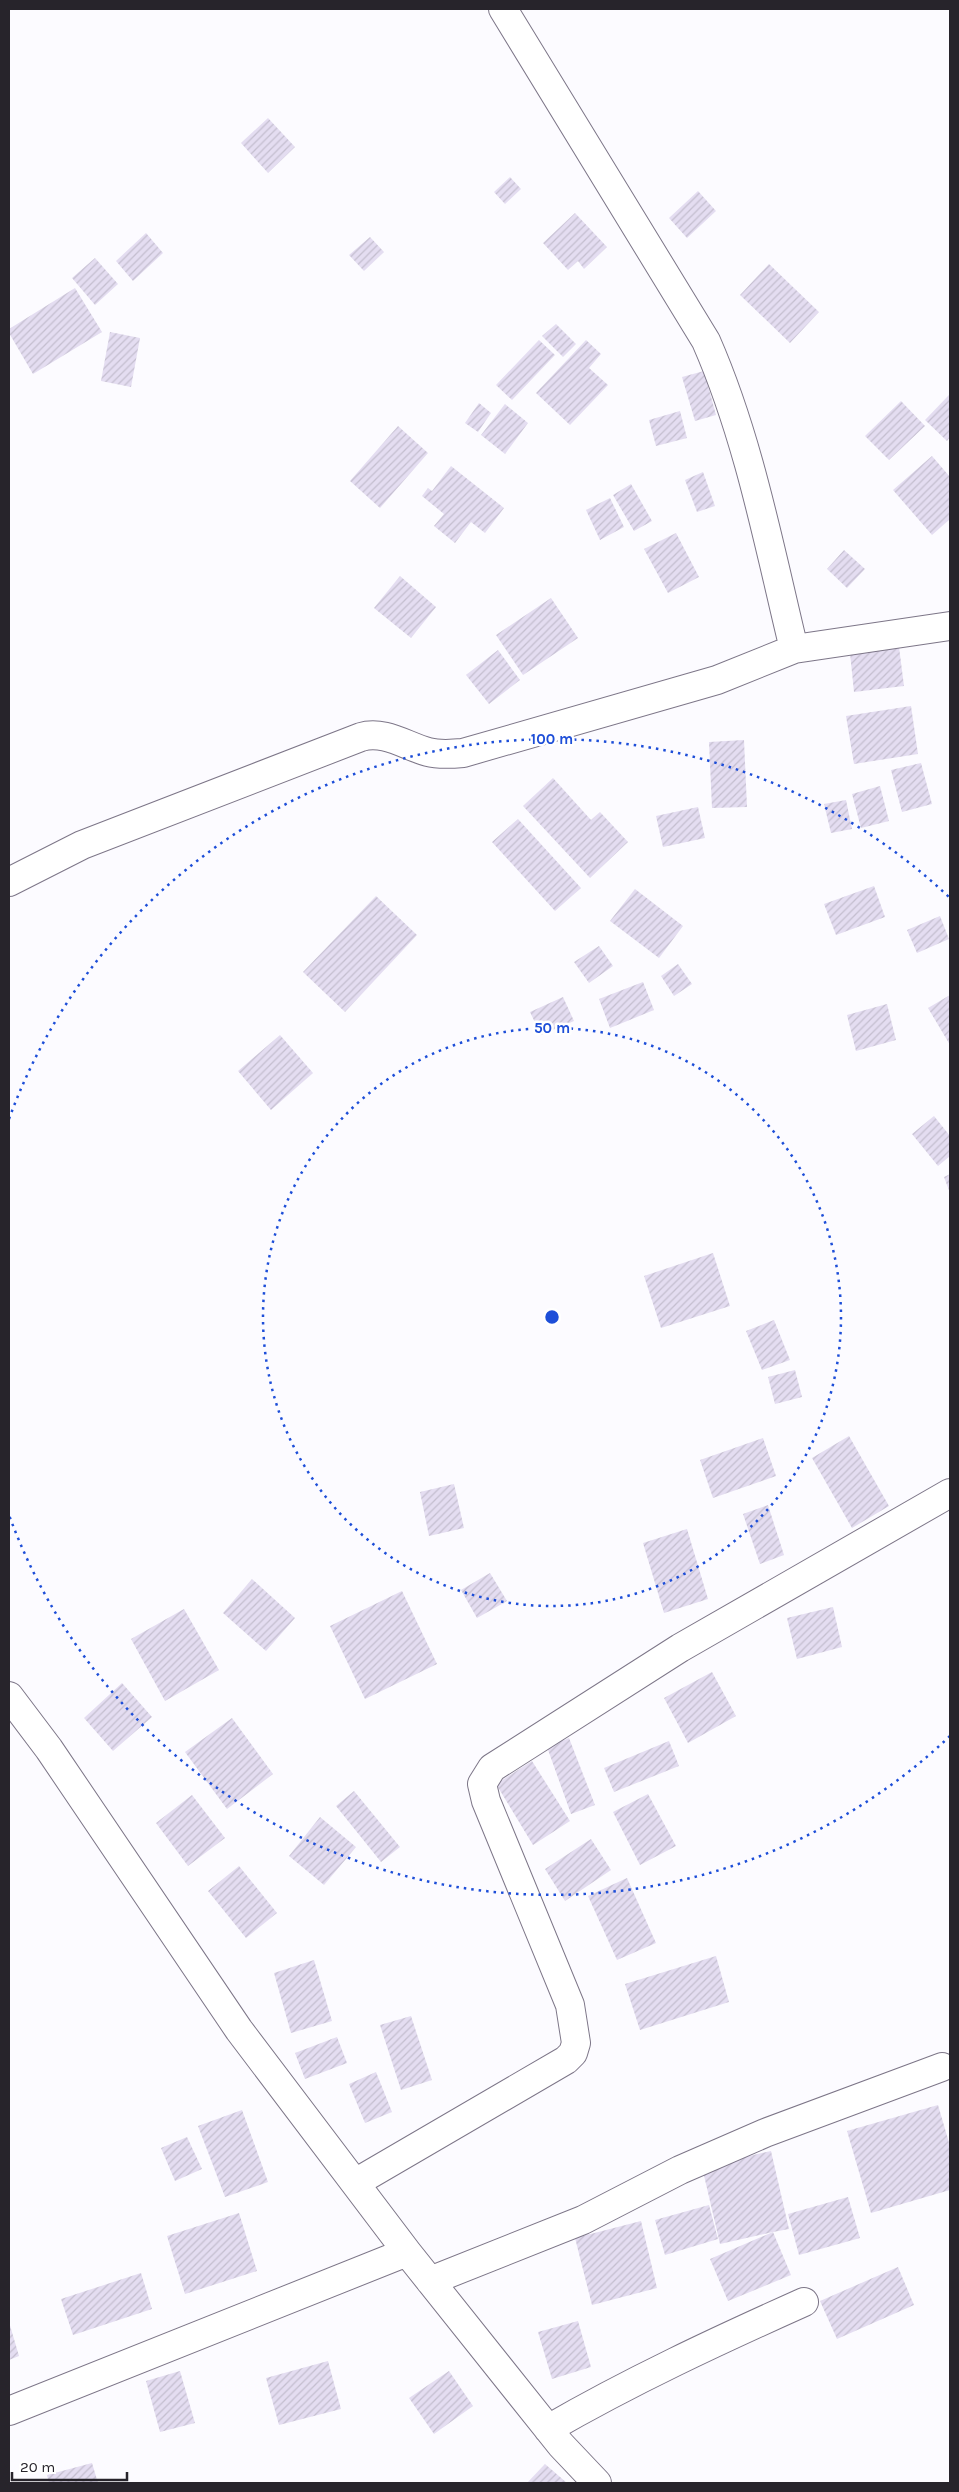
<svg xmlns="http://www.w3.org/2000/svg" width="959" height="2492" viewBox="0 0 959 2492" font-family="Karla,sans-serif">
<defs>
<pattern id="building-hatch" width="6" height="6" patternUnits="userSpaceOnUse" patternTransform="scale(1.25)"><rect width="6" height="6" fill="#e4ddf1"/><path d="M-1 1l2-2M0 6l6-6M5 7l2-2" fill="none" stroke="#c4becf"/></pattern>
</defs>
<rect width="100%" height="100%" fill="#fcfbff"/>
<path fill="url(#building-hatch)" d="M268 118 295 147 268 173 241 143Z
M510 177 521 189 505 204 494 192Z
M698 191 716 211 687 238 669 218Z
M575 213 607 247 584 269 578 261 568 270 543 243Z
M146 233 163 253 133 281 116 261Z
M370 237 384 252 364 271 349 255Z
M95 258 118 284 95 305 72 278Z
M769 264 819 312 790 343 740 295Z
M75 288 102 332 33 374 9 333V329Z
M556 324 576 344 563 357 542 336Z
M110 332 140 338 131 387 101 381Z
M539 340 555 355 512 400 496 385Z
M586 340 601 354 589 368 608 385 570 425 536 393Z
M704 371 716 415 695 421 682 377Z
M950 394V437L947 441 925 420Z
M901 401 925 426 889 460 865 436Z
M479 403 491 413 478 432 465 423Z
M505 404 528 423 505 454 481 435Z
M680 411 687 438 656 446 649 420Z
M398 426 428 453 380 508 350 481Z
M932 456 950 477V519L932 535 893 490Z
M451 466 504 508 485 533 471 522 455 543 434 526 444 514 422 496 428 488 432 491Z
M703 472 715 506 697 512 685 480Z
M631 484 652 521 634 531 613 495Z
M610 498 624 527 600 540 586 510Z
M676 533 699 577 668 593 644 549Z
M844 550 865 569 847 588 827 569Z
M400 576 436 607 411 638 374 608Z
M551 598 578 638 523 675 496 635Z
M899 647 904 686 854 692 850 653Z
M498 650 520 680 489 704 466 675Z
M911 706 918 754 854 764 846 716Z
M744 740 747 807 712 808 709 742Z
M921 763 932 804 902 812 891 770Z
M553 778 591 820 600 812 628 842 590 878 523 806Z
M880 786 889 821 861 828 852 794Z
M846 800 852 829 831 833 824 804Z
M698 807 705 838 663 847 656 816Z
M518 819 581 888 555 911 492 842Z
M874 886 885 917 836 935 824 904Z
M635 889 683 926 659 958 610 921Z
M376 896 417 935 345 1012 303 972Z
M940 916 949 939 917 953 907 930Z
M599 946 613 966 589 983 574 962Z
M678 964 692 984 674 996 661 976Z
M643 982 654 1010 610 1028 599 999Z
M950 995V1045L928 1008Z
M563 997 574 1021 541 1035 530 1012Z
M887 1004 896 1040 856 1051 847 1015Z
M280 1035 313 1073 271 1110 238 1071Z
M934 1116 950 1136V1156L938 1166 912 1134Z
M950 1174V1193L944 1177Z
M713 1253 730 1306 661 1328 644 1276Z
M774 1320 790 1360 762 1370 746 1331Z
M795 1370 802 1397 775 1404 768 1377Z
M849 1436 889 1506 852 1528 812 1458Z
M763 1438 776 1476 713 1498 700 1460Z
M454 1484 464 1528 429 1536 420 1492Z
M768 1505 784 1555 760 1564 743 1514Z
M687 1529 708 1599 664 1613 643 1543Z
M490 1573 507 1601 477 1618 461 1590Z
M252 1579 295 1618 266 1651 223 1613Z
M402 1591 437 1664 365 1699 330 1626Z
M833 1607 842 1647 797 1659 787 1618Z
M184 1609 219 1670 165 1701 131 1639Z
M712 1672 736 1716 688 1743 664 1698Z
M122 1683 152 1717 113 1751 84 1718Z
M232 1718 273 1774 227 1809 185 1752Z
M569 1738 595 1805 571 1814 547 1747Z
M669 1741 679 1766 614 1792 604 1768Z
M532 1761 570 1821 533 1845 496 1784Z
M354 1791 400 1847 381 1862 336 1806Z
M648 1794 676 1846 640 1865 613 1812Z
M192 1795 225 1838 188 1866 156 1823Z
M320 1817 356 1847 324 1885 289 1856Z
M591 1839 611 1870 565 1901 545 1869Z
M239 1866 277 1913 246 1938 208 1891Z
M627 1878 656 1943 617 1960 588 1896Z
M716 1956 729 2002 640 2030 625 1984Z
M314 1960 332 2021 291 2033 274 1973Z
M411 2016 432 2080 401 2090 380 2025Z
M337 2037 347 2063 305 2079 295 2053Z
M376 2072 392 2112 365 2123 349 2084Z
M938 2105 950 2146V2190L871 2213 847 2131Z
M242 2110 268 2182 225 2197 198 2126Z
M187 2137 202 2169 175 2181 161 2148Z
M771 2151 789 2229 773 2232 791 2275 728 2301 710 2259 773 2232 720 2244 702 2167Z
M848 2197 860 2238 799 2255 788 2214Z
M709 2205 718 2239 665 2255 655 2220Z
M239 2213 257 2271 185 2294 167 2236Z
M641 2221 657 2288 592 2305 575 2238Z
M898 2267 914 2305 837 2339 820 2301Z
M141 2273 152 2309 73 2335 61 2299Z
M578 2321 591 2367 552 2379 538 2332Z
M9 2322 19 2356 9 2360Z
M328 2361 341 2409 279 2425 266 2378Z
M180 2371 195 2423 160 2432 146 2381Z
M449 2371 473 2406 434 2434 409 2398Z
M92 2463 98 2483H49L47 2475Z
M545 2464 567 2483H527Z"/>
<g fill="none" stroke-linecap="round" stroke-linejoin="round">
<defs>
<path id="minor" d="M503 9 706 341C749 439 769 546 794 649
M9 882 82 845 361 737C384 730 406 746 428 752 439 755 452 754 463 753L717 680 794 649 950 626
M9 1696 49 1749 239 2030 407 2252 561 2445 597 2483
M355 2183 566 2060 573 2053 576 2043 570 2005 486 1801 482 1784 492 1768 680 1648 950 1493
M430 2281 583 2220 680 2170 765 2133 942 2067
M9 2411 407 2252
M548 2429C631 2381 717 2341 804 2302"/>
</defs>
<use href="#minor" stroke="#7d7688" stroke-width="30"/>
<use href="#minor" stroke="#fff" stroke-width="28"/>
</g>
<g fill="none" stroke="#1d4ed8" stroke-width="2.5" stroke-dasharray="2.5 5">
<circle cx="552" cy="1317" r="289"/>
<path d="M950 1736A578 578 0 0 1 9 1515M9 1119A578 578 0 0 1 950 898"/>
</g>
<circle cx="552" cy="1317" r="8" fill="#1d4ed8" stroke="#fff" stroke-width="2.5"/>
<g font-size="15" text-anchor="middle" font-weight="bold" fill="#1d4ed8" stroke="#fff" stroke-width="5" stroke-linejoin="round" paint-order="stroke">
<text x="552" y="744">100 m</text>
<text x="552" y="1033">50 m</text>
</g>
<rect width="959" height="2492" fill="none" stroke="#27242b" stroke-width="20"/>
<path d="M12 2472v8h115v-8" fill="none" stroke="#27242b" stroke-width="2.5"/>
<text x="20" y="2472" font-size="15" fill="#27242b" stroke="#ffffff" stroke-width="4" paint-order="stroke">20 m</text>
</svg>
